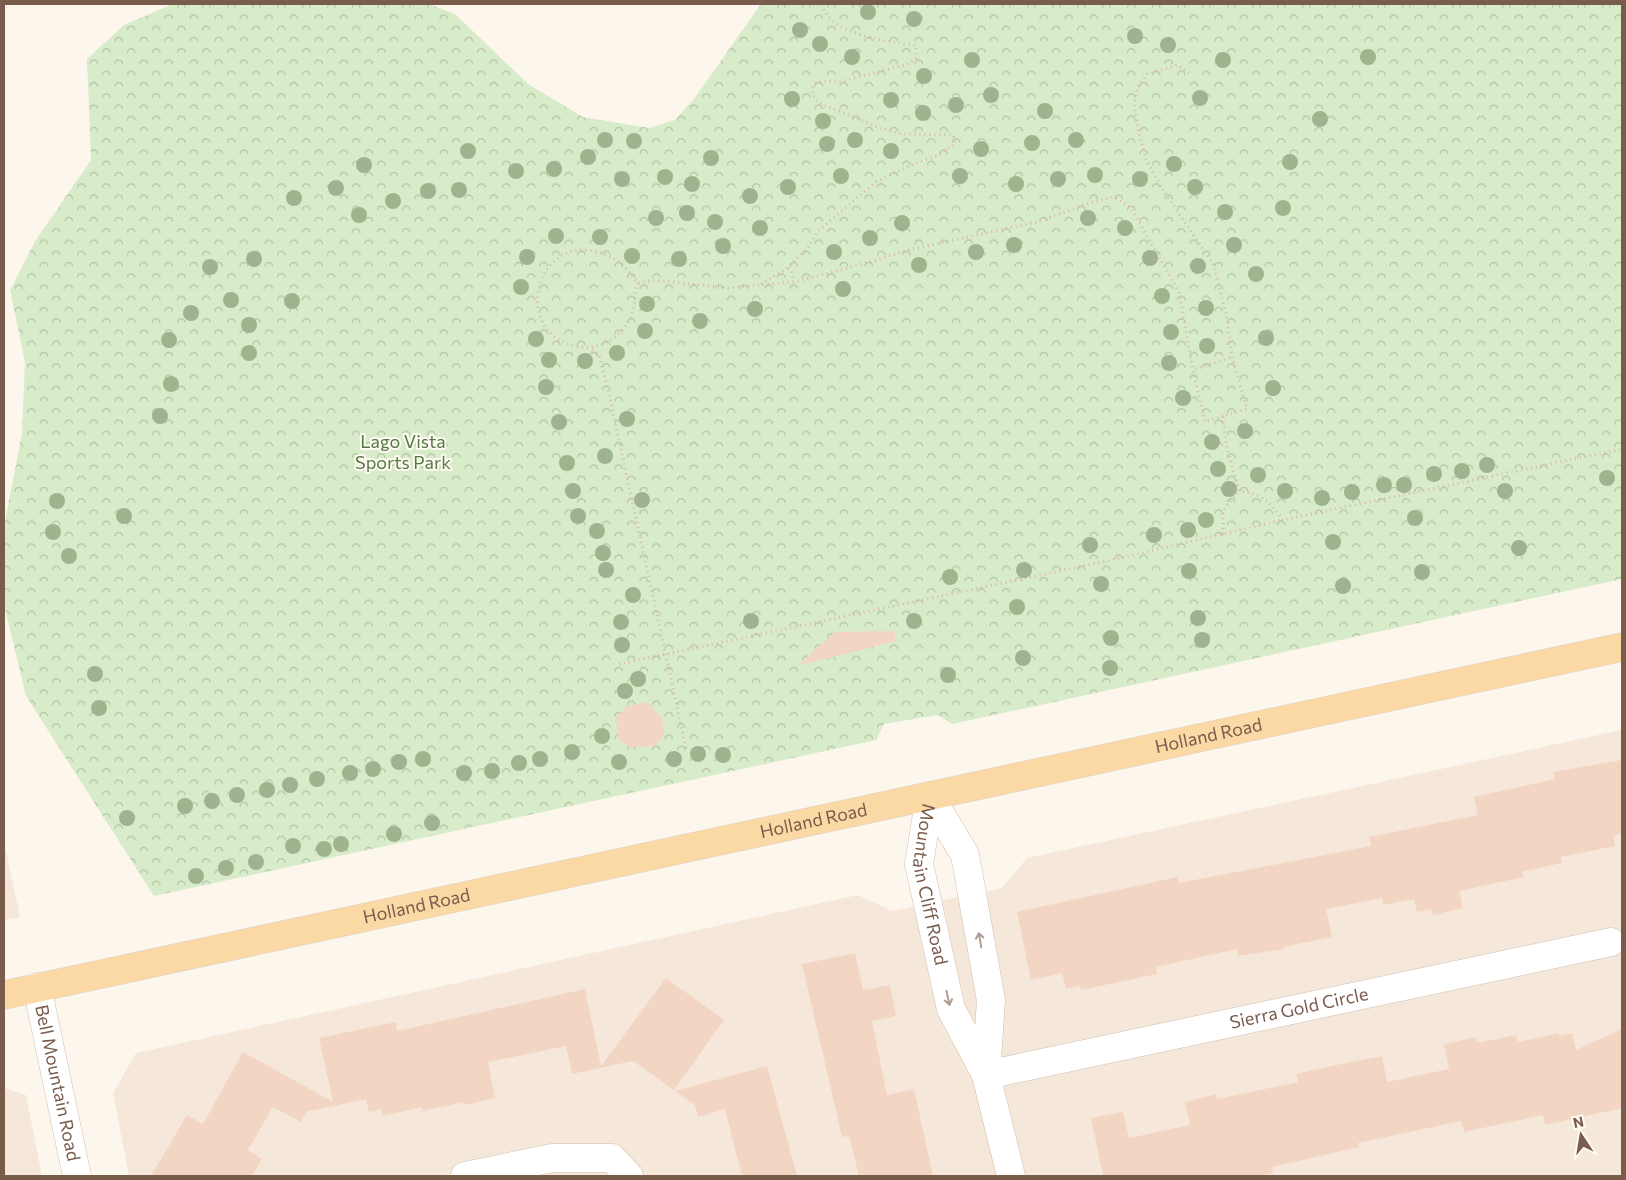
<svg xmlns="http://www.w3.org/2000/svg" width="1626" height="1180" viewBox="0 0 1626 1180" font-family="Commissioner,sans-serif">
<defs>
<pattern id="forest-crowns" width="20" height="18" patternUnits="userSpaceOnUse" patternTransform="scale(1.25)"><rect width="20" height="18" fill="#d8ecc9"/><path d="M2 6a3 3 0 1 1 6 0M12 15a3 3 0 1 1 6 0" fill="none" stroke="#b4c2a5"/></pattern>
</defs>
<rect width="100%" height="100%" fill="#fdf6ec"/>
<path fill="#f5e8da" d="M1622 730V1176H129L113 1093 136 1053 858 895 892 911 1002 888 1027 858Z
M4 842 20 917 4 920Z
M4 1088 26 1095 42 1176H4Z"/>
<path fill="url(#forest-crowns)" d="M173 4H429L455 14 528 84 583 117 649 128 675 120 694 99 761 4H1622V579L952 724 938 715 884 724 876 740 154 896 26 696 4 605V527L22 433 25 362 10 290 36 240 91 160 87 59 124 25Z"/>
<path fill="#f3d5c3" d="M894 631 896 641 797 666 835 632Z
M648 702 662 719 664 735 655 746 631 748 618 739 616 717 627 706Z
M1622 760V834L1613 836 1615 846 1561 857 1562 863 1522 872 1524 877 1459 891 1463 908 1433 915 1431 909 1417 912 1414 899 1383 905 1382 898 1326 909 1332 937 1283 947 1284 949 1238 956 1237 949 1156 967 1157 974 1081 990 1080 986 1066 989 1062 973 1031 980 1017 912 1177 877 1179 883 1371 846 1369 837 1478 815 1474 797 1555 779 1553 772Z
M855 953 863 990 890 985 896 1016 872 1021 887 1095 914 1089 933 1176H859L849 1136 842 1137 802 964Z
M666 978 724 1020 674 1090 633 1061 572 1074 566 1046 488 1062 495 1098 464 1105 463 1102 423 1111 422 1107 383 1116 381 1109 369 1112 366 1099 306 1112 301 1122 273 1107 248 1150 262 1159 252 1176H151L187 1115 203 1124 243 1052 333 1102 319 1038 396 1022 397 1031 585 989 601 1066Z
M1622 1029V1108L1545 1125 1543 1115 1464 1132 1461 1121 1358 1143 1359 1147 1272 1167 1273 1173 1257 1176H1103L1091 1118 1123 1112 1129 1138 1190 1125 1185 1102 1216 1094 1217 1099 1298 1082 1296 1074 1341 1064 1382 1056 1387 1082 1449 1069 1444 1044 1476 1037 1477 1043 1516 1035 1518 1042 1559 1033V1036L1572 1033 1576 1050Z
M767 1066 797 1176H742L725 1109 698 1117 695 1105 675 1091Z"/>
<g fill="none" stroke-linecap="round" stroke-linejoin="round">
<defs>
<g id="minor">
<path id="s1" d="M930 796 919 864 951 1009 986 1075 1011 1176"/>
<path d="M930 796 965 855 991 1000 986 1075"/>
<path id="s2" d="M37 987 77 1176"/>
<path id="s3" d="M986 1075 1611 942"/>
<path d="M465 1176 552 1158H612L629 1176"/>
</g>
<g id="major">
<path id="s4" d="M4 995 1622 647"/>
</g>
</defs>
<use href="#minor" stroke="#d1beb0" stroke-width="29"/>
<use href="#major" stroke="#dad1cd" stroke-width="29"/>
<path stroke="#d9b8a5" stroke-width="3" stroke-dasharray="1 4" stroke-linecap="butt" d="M1189 73 1177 65 1147 74 1138 87 1134 104 1138 129 1146 159 1161 187 1213 264 1226 313 1232 357 1247 409 1223 416 1226 444 1239 491C1260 493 1272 502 1282 520L1622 449
M788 268 791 271 794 281
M638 283C634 291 635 297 634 305 631 330 604 351 580 347 501 335 542 210 620 263 627 267 632 277 638 283L653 280 729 288 799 281 870 262 908 250 1036 222 1093 202 1114 197 1131 208 1179 292 1193 370
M761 284 788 268 808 247 818 231 876 182 913 164 937 156 955 144 953 135 902 134 880 128 819 103 813 96V85L817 82 843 81 908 64 916 59 917 52 915 45C889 42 829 35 822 4
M592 350 599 355 608 390 686 748
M1223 416 1205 422 1193 370 1232 357
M1223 534V511L1239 491
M619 664 1107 561 1282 520"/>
<use href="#minor" stroke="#fff" stroke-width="28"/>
<use href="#major" stroke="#fbd9a5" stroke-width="28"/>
</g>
<g fill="#a0b28e">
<circle cx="868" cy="12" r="8"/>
<circle cx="914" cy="19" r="8"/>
<circle cx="800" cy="30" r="8"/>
<circle cx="1135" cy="36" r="8"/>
<circle cx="820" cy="44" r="8"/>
<circle cx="1168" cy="45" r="8"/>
<circle cx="852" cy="57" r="8"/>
<circle cx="1368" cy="57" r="8"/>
<circle cx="972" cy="60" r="8"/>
<circle cx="1223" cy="60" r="8"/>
<circle cx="924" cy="76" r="8"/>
<circle cx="991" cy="95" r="8"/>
<circle cx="1200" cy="98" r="8"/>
<circle cx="792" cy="99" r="8"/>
<circle cx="891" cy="100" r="8"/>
<circle cx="956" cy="105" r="8"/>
<circle cx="1045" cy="111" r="8"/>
<circle cx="923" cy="113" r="8"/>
<circle cx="1320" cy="119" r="8"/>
<circle cx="823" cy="121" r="8"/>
<circle cx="605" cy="140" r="8"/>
<circle cx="855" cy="140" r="8"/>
<circle cx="1076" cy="140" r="8"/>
<circle cx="634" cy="141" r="8"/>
<circle cx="1032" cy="143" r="8"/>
<circle cx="827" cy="144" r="8"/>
<circle cx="981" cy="149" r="8"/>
<circle cx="468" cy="151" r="8"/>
<circle cx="891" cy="151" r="8"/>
<circle cx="588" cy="157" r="8"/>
<circle cx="711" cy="158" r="8"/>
<circle cx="1290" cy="162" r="8"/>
<circle cx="1174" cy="164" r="8"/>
<circle cx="364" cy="165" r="8"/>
<circle cx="554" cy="169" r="8"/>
<circle cx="516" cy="171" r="8"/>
<circle cx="1095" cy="175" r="8"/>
<circle cx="841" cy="176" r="8"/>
<circle cx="960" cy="176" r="8"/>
<circle cx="665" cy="177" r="8"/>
<circle cx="622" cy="179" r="8"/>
<circle cx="1058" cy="179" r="8"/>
<circle cx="1140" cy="179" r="8"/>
<circle cx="692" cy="184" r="8"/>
<circle cx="1016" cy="184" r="8"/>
<circle cx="788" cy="187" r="8"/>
<circle cx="1195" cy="187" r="8"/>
<circle cx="336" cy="188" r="8"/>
<circle cx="459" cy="190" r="8"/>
<circle cx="428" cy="191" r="8"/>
<circle cx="750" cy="196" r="8"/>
<circle cx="294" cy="198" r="8"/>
<circle cx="393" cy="201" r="8"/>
<circle cx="1283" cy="208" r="8"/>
<circle cx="1225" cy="212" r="8"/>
<circle cx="687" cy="213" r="8"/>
<circle cx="359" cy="215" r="8"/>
<circle cx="656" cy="218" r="8"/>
<circle cx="1088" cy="218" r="8"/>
<circle cx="715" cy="222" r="8"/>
<circle cx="902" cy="223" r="8"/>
<circle cx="760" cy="228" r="8"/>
<circle cx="1125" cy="228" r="8"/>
<circle cx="556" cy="236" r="8"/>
<circle cx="600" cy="237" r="8"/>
<circle cx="870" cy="238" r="8"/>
<circle cx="1014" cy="245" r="8"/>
<circle cx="1234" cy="245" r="8"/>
<circle cx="723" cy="246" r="8"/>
<circle cx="834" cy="252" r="8"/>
<circle cx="976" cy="252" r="8"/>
<circle cx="632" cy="256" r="8"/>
<circle cx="527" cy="257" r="8"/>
<circle cx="1150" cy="258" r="8"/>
<circle cx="254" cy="259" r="8"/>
<circle cx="679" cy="259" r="8"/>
<circle cx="919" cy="265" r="8"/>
<circle cx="1198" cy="266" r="8"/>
<circle cx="210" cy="267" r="8"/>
<circle cx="1256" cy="274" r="8"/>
<circle cx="521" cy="287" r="8"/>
<circle cx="843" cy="289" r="8"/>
<circle cx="1162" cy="296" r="8"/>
<circle cx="231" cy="300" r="8"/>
<circle cx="292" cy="301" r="8"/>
<circle cx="647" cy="304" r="8"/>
<circle cx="1206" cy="308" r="8"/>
<circle cx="755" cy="309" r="8"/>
<circle cx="191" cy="313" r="8"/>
<circle cx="700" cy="321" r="8"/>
<circle cx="249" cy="325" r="8"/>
<circle cx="645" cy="331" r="8"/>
<circle cx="1171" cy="332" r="8"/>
<circle cx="1266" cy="338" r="8"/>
<circle cx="536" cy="339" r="8"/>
<circle cx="169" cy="340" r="8"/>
<circle cx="1207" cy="346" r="8"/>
<circle cx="249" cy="353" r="8"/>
<circle cx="617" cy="353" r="8"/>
<circle cx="549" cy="360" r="8"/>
<circle cx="585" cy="361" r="8"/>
<circle cx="1169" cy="363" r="8"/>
<circle cx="171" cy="384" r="8"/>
<circle cx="546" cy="387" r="8"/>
<circle cx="1273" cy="388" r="8"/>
<circle cx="1183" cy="398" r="8"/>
<circle cx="160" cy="416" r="8"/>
<circle cx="627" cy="419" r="8"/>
<circle cx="559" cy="422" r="8"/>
<circle cx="1245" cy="431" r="8"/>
<circle cx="1212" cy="442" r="8"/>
<circle cx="605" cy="456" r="8"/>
<circle cx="567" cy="463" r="8"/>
<circle cx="1487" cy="465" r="8"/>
<circle cx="1218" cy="469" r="8"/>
<circle cx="1462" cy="471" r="8"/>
<circle cx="1434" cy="474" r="8"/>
<circle cx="1258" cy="475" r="8"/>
<circle cx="1607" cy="478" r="8"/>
<circle cx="1384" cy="485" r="8"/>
<circle cx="1404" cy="485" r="8"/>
<circle cx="1229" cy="489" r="8"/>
<circle cx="573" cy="491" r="8"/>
<circle cx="1285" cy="491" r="8"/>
<circle cx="1505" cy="491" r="8"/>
<circle cx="1352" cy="492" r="8"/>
<circle cx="1322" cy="498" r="8"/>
<circle cx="642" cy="500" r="8"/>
<circle cx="57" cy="501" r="8"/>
<circle cx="124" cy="516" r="8"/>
<circle cx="578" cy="516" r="8"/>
<circle cx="1415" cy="518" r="8"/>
<circle cx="1206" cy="520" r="8"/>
<circle cx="1188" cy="530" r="8"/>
<circle cx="597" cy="531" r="8"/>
<circle cx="53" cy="532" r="8"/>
<circle cx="1154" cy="535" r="8"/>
<circle cx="1333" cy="542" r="8"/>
<circle cx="1090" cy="545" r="8"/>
<circle cx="1519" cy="548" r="8"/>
<circle cx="603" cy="553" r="8"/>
<circle cx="69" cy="556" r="8"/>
<circle cx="606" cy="570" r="8"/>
<circle cx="1024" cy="570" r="8"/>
<circle cx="1189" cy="571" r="8"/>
<circle cx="1422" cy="572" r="8"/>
<circle cx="950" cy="577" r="8"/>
<circle cx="1101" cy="584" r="8"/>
<circle cx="1343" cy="586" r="8"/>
<circle cx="633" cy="595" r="8"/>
<circle cx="1017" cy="607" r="8"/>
<circle cx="1198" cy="618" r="8"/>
<circle cx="751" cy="621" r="8"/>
<circle cx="914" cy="621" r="8"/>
<circle cx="621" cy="622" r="8"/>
<circle cx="1111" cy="638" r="8"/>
<circle cx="1202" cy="640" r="8"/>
<circle cx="622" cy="645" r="8"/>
<circle cx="1023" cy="658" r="8"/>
<circle cx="1110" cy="668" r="8"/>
<circle cx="95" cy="674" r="8"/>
<circle cx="948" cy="675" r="8"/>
<circle cx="638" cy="679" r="8"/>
<circle cx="625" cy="691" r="8"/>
<circle cx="99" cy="708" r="8"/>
<circle cx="602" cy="736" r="8"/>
<circle cx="572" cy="752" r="8"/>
<circle cx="698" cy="754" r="8"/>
<circle cx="723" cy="755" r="8"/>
<circle cx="423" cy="759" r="8"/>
<circle cx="540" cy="759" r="8"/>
<circle cx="674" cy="759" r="8"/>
<circle cx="399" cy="762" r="8"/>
<circle cx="619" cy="762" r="8"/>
<circle cx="519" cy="763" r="8"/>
<circle cx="373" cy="769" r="8"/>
<circle cx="492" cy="771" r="8"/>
<circle cx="350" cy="773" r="8"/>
<circle cx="464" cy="773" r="8"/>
<circle cx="317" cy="779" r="8"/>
<circle cx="290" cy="785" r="8"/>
<circle cx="267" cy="790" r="8"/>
<circle cx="237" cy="795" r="8"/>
<circle cx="212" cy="801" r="8"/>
<circle cx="185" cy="806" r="8"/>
<circle cx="127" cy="818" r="8"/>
<circle cx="432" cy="823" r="8"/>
<circle cx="394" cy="834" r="8"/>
<circle cx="341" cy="844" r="8"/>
<circle cx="293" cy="846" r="8"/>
<circle cx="324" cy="849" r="8"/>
<circle cx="256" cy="862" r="8"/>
<circle cx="226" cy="868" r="8"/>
<circle cx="196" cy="876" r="8"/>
</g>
<defs><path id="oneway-shaft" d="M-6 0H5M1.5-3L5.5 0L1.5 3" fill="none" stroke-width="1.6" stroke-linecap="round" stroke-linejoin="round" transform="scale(1.25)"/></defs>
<g stroke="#af9d94">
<use href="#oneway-shaft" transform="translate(980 940) rotate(-100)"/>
<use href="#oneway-shaft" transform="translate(948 998) rotate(78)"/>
</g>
<g text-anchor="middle" stroke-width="4" stroke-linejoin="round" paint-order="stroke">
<g font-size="18" fill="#537a41" stroke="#fffaf3">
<text x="403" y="448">Lago Vista<tspan x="403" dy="21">Sports Park</tspan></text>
</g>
<g font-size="18" fill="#7a5c4d" stroke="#fffaf3">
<text dy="6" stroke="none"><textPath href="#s4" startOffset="1232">Holland Road</textPath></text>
<text dy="6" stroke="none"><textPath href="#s4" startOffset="828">Holland Road</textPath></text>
<text dy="6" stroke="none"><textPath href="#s1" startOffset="90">Mountain Cliff Road</textPath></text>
<text dy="6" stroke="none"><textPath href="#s4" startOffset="422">Holland Road</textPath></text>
<text dy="6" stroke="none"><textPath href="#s3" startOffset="320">Sierra Gold Circle</textPath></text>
<text dy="6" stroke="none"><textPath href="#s2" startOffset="98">Bell Mountain Road</textPath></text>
</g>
</g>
<rect width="1626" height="1180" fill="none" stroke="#7a5c4d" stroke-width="10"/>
<g transform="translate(1581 1135) rotate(348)" stroke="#fffaf3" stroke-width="4" paint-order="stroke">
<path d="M0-4L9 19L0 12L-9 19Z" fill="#7a5c4d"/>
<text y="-8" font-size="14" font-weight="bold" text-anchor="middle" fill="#7a5c4d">N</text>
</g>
</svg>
